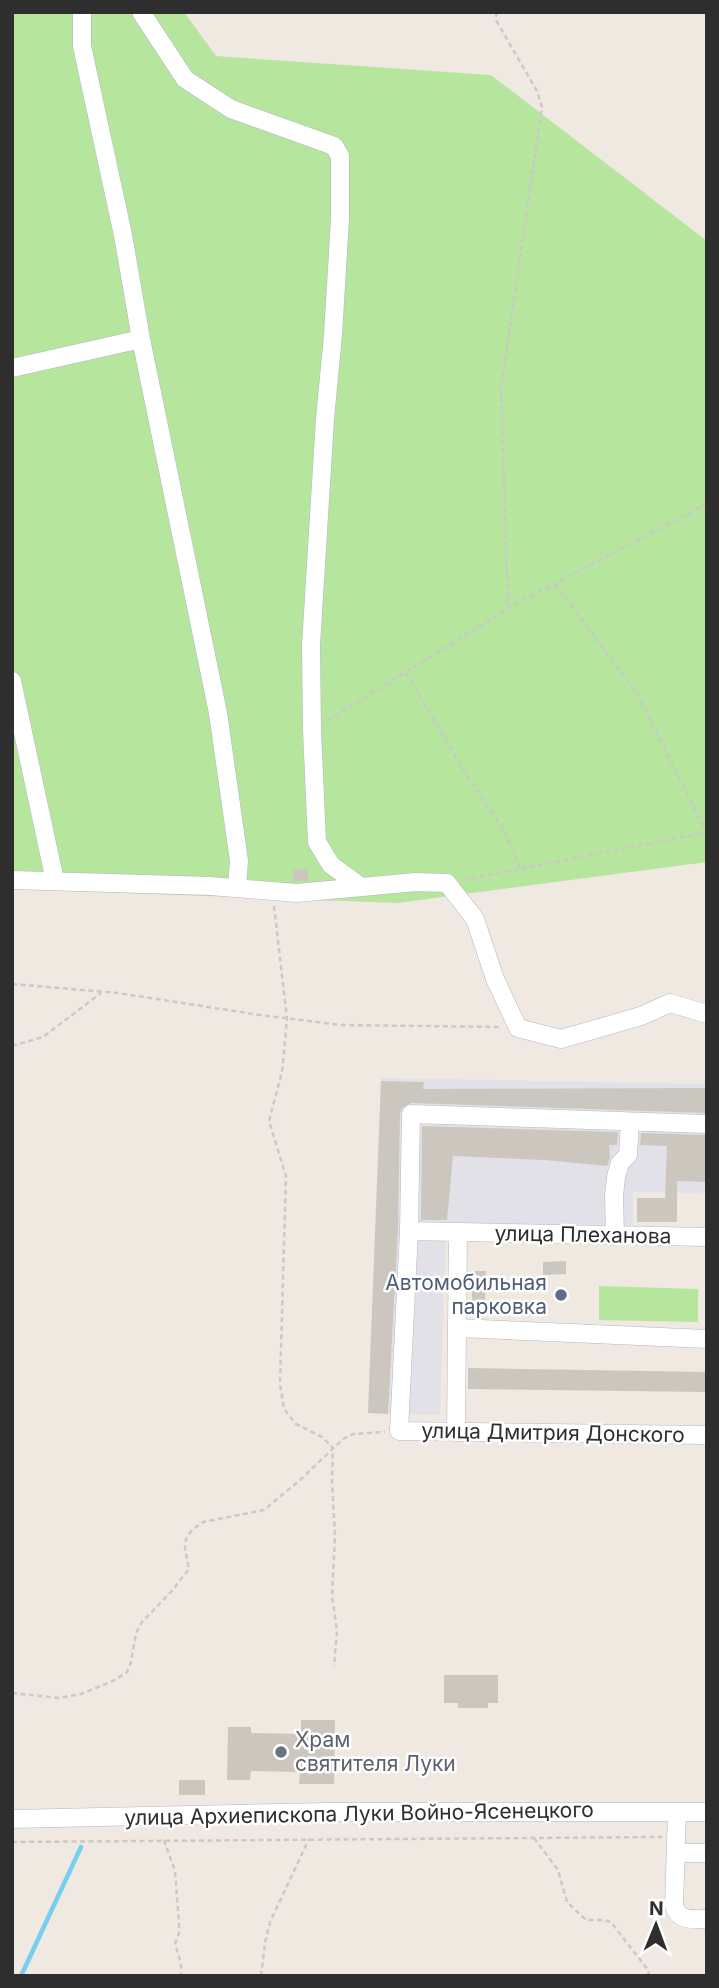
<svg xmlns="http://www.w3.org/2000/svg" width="719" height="1988" viewBox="0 0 719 1988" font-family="Inter,sans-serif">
<rect width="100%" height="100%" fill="#efe9e1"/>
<path fill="#e3e1e8" d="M381 1078 707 1084V1186L701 1193 633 1192V1229L446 1226 440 1415 368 1413Z"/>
<path fill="#b6e59e" d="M12 12H184L216 56 491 75 707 241V862L397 903 12 889Z
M599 1286 698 1289V1322L599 1320Z"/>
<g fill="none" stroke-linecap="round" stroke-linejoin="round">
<path stroke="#75cff0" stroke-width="4.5" d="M21 1976 81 1847"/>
</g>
<path fill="#cbc7bf" d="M293 869H308V881H293Z
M381 1081 424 1082 423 1089 707 1088V1113L411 1103 402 1108 400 1114 398 1228 388 1414 368 1413Z
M422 1126 618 1132 617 1145H609L610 1158 607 1166 544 1160 453 1156 447 1220H421Z
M641 1133 707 1135V1182L677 1181V1222H637V1198H665L667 1146 640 1145Z
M566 1261V1274L543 1275V1262Z
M469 1271H486L485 1304H472V1287H469Z
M468 1368 707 1372V1392L468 1389Z
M444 1675H498V1703H488V1708H458V1703H444Z
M301 1720H335L334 1784H299L300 1772 251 1771 250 1780H227L228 1727H251V1733L301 1734Z
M179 1780H205V1795H179Z"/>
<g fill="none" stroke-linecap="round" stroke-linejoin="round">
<defs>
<path id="minor" d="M82 12V46L123 235 141 339 218 713 239 861 237 887
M141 12 185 79 231 109 334 146 340 156V219L333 335 325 419 311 645 312 730 317 842 331 865 360 886
M12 368 141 339
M12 681 55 881
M12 880 210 886 297 893 416 882 447 883 475 919 495 979 518 1028 561 1039 641 1016 670 1003 707 1014
M707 1124 411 1114 409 1231 399 1431 707 1435
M409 1231 707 1237
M458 1233 457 1328 707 1339
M615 1236 614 1196 616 1177 620 1163 628 1155 630 1122
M456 1432 457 1328
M677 1812 674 1906C679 1922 693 1919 707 1919
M12 1819 325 1812H707
M676 1853H707"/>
</defs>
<use href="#minor" stroke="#b4b7c1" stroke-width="19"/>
<path stroke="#c9c9c9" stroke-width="2.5" stroke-dasharray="5 3.5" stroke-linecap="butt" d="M496 12 497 22 537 91 542 107 501 389 508 609
M555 584 637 693 707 833
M406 673 466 774 505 832 520 869
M327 721 517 603 707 504
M463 880 703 833 707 834
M274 906 287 1019 282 1072 269 1121 286 1176 280 1384 284 1409 296 1424 322 1437 333 1448 332 1481 335 1535 332 1596 337 1631 334 1666
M12 984 118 993 260 1015 341 1025 501 1027
M12 1046 43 1037 101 993
M12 1693 59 1698 81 1694 113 1681 127 1672 131 1662 136 1633 142 1622 171 1592 189 1569 185 1549 186 1539 192 1530 203 1522 264 1510 300 1480 343 1439 353 1434 385 1432
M534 1838 558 1870 567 1902 586 1920H604L611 1922 648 1970 649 1976
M164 1840 175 1871 179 1923V1933L175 1944 181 1963V1976
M12 1842 662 1837
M261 1976 265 1943 270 1922 309 1839"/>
<use href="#minor" stroke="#fff" stroke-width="18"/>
</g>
<circle fill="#5c6f8a" stroke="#fff" stroke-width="2.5" cx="561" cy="1295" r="7"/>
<circle fill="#6b7280" stroke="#fff" stroke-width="2.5" cx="281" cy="1752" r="7"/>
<g text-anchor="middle" stroke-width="5" stroke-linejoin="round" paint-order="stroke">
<g font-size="21" fill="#2e2e2e" stroke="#fff">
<text transform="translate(583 1235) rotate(1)" y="7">улица Плеханова</text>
<text transform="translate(553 1433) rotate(1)" y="7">улица Дмитрия Донского</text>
<text transform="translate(359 1814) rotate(-1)" y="7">улица Архиепископа Луки Войно-Ясенецкого</text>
</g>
<g font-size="21" fill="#4e5e75" stroke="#fff" text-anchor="end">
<text x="547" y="1290">Автомобильная<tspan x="547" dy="24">парковка</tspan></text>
</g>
<g font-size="21" fill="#5b616d" stroke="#fff" text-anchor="start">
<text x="295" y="1747">Храм<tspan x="295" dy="24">святителя Луки</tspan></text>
</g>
</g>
<rect width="719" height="1988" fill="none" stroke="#2e2e2e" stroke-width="28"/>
<g transform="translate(656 1925) rotate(1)" stroke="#ffffff" stroke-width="5" paint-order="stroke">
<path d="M0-5L12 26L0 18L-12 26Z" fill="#2e2e2e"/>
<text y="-10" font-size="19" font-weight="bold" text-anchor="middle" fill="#2e2e2e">N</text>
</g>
</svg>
